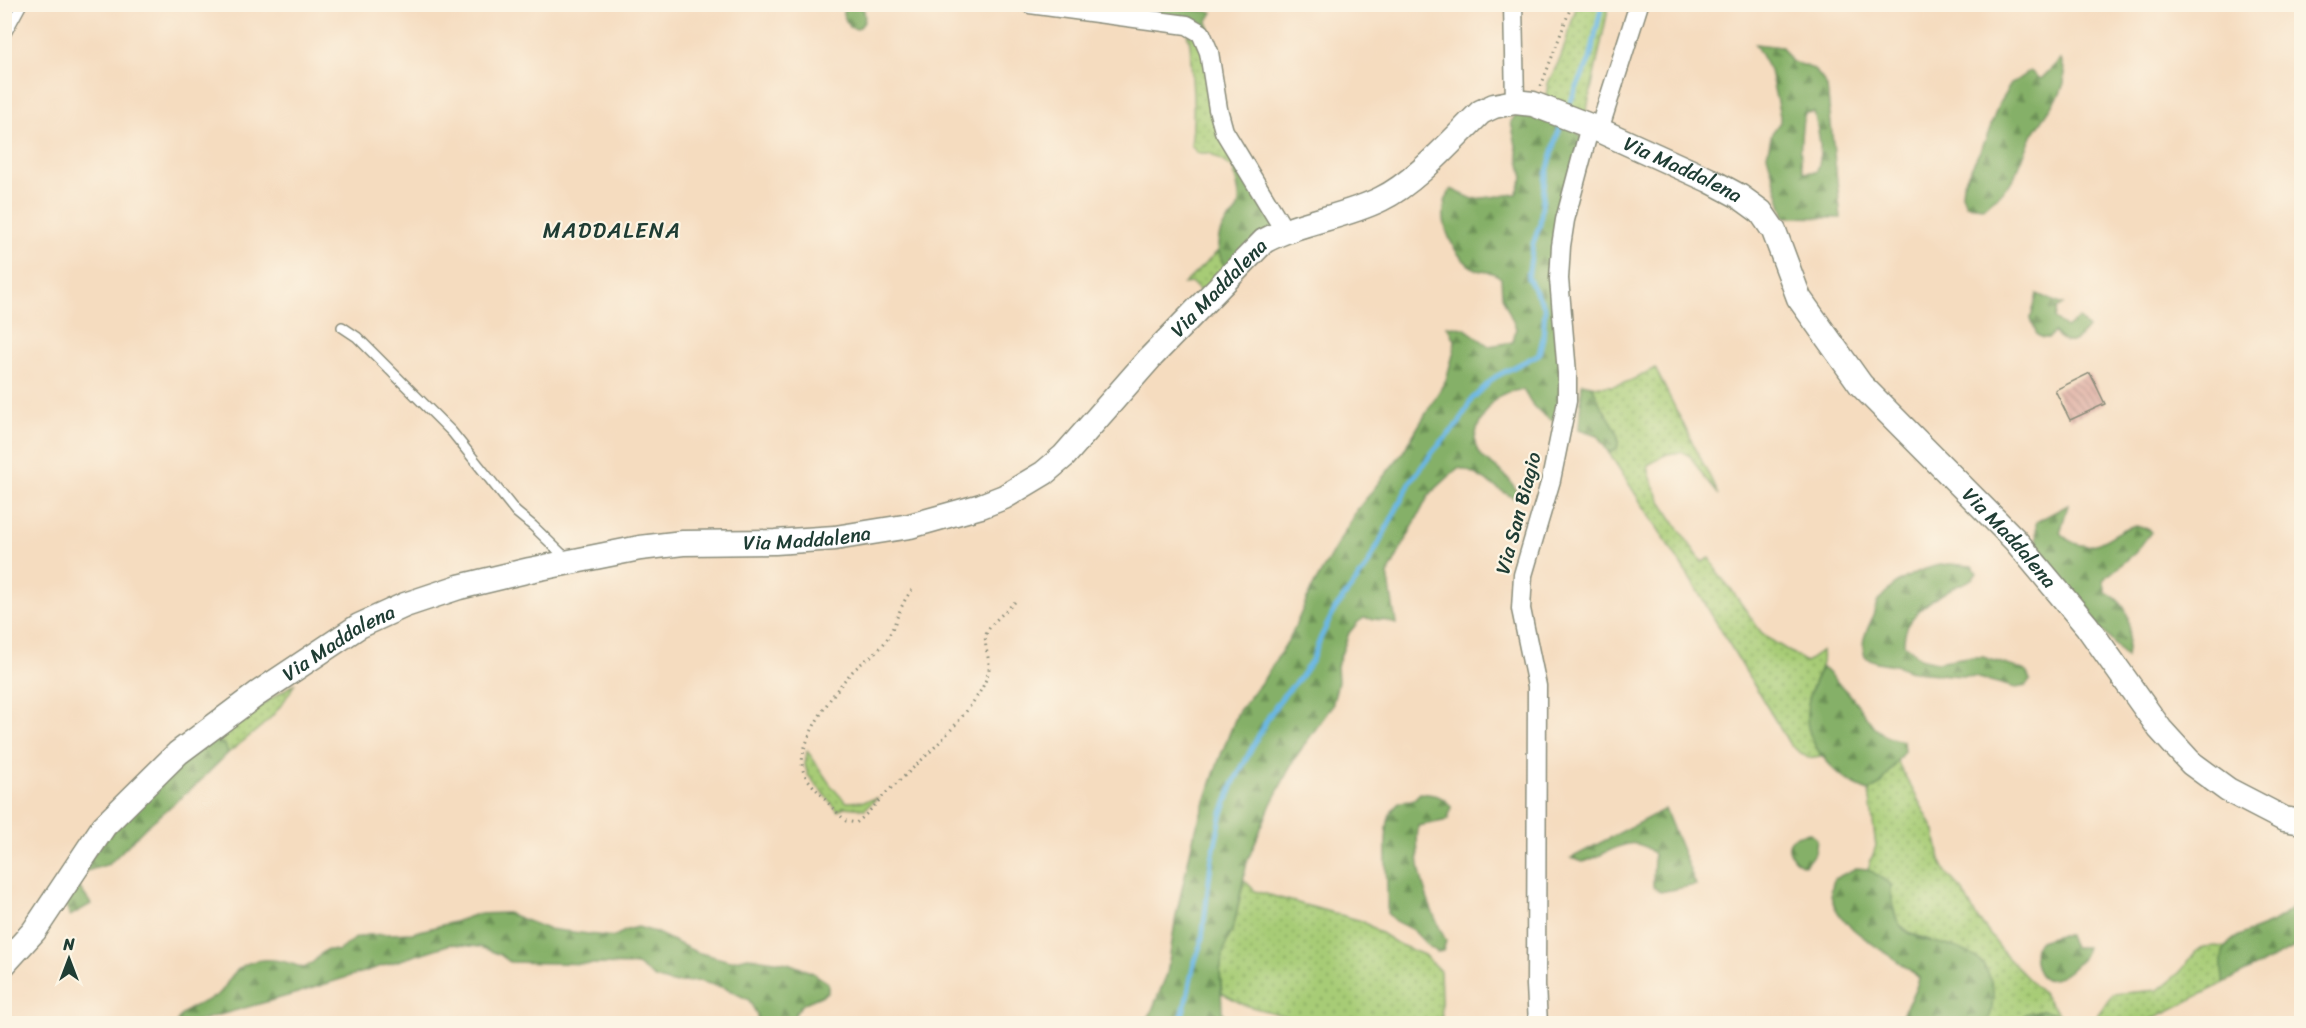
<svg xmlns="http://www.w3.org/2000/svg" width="2306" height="1028" viewBox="0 0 2306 1028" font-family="Sriracha,sans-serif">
<defs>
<pattern id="grass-dots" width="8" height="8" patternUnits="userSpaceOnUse" patternTransform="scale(1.5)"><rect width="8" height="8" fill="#a7cc76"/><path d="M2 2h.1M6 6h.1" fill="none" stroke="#87a762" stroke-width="1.8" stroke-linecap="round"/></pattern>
<pattern id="forest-firs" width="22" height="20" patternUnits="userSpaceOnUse" patternTransform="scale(1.5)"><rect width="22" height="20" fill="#85b067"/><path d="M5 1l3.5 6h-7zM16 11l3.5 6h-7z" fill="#6c9056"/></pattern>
<pattern id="building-back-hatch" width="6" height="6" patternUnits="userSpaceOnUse" patternTransform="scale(1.5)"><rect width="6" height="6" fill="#dfada2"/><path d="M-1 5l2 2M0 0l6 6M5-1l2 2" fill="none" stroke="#b48e85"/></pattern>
</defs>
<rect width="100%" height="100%" fill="#fcf5e5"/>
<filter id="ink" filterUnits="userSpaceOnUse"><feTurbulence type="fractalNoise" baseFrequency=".0167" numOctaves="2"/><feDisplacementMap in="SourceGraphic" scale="12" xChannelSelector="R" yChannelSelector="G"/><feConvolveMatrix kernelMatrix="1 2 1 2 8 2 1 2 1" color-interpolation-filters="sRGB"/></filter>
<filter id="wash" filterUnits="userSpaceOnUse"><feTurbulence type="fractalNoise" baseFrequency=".008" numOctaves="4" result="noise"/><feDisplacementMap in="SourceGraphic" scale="24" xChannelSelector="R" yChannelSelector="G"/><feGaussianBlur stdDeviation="1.35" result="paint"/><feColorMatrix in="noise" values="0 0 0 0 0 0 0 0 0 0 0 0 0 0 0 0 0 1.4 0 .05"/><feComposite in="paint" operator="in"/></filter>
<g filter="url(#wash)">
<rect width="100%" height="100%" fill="#f5dcbf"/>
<path fill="url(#grass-dots)" stroke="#638455" stroke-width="1.5" d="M1577 5H1609L1586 114 1545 101 1548 83 1561 57Z
M1187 34 1201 38 1238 158 1233 168 1210 153H1197L1191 145C1195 117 1193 90 1191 62 1190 52 1192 44 1187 34Z
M1218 251 1227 270 1204 295 1192 283 1184 284Z
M1655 368 1719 495 1704 477 1690 456 1682 452 1667 454 1648 465C1652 497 1684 535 1702 562L1710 558 1719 575 1731 589 1763 635 1806 662 1822 651C1824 664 1819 671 1814 683 1803 708 1808 733 1821 756L1808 758 1790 745 1689 577 1609 453 1617 449C1623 431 1607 417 1599 402 1596 396 1595 390 1591 385 1617 390 1633 380 1655 368Z
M295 683C276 719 258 729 228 753L225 745 208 740Z
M807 751C821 768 829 788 847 802L864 801 877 798 865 809 844 807 838 811 808 775 805 765Z
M1897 761 1935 831 1940 860 1947 874 1962 890 1976 916 2006 956 2041 992 2061 1016C2042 1010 2031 1007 2017 1023H1987L1989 1020 1930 940 1912 934 1898 923 1891 900V885L1868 869 1876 846 1869 791 1881 784Z
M1244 880 1255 891 1362 921 1398 944 1424 955 1440 971 1442 1023H1311L1244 1005 1222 993 1220 970 1225 946 1234 925Z
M2212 946 2227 947C2220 957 2222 971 2224 983L2144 1023 2095 1024 2098 1014 2113 994 2158 990 2180 972 2197 950Z"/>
<path fill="url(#forest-firs)" stroke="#52764e" stroke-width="1.5" fill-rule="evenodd" d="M844 5H862C866 14 867 23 857 29L849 27 843 14Z
M1052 5H1147L1213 12 1207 22 1210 30 1196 21Z
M1755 44 1782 47 1792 62C1811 66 1818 70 1827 87L1841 218 1785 217 1767 155 1772 133 1780 122V116L1770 71ZM1814 112C1818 129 1825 157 1816 172H1804C1798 163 1801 125 1805 113Z
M2061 59 2065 73 2064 83 2060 94 2033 134 2014 178 1998 196 1983 207 1966 205 1962 194 1963 184 1986 139 1999 103 2011 84 2030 71 2041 79Z
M1516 114 1528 115 1573 128 1583 139 1563 219 1562 425C1544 419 1532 406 1523 390 1506 391 1497 394 1488 409 1451 464 1503 456 1517 493L1514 498C1498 490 1474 470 1458 468L1429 495 1388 574 1396 624 1383 620 1364 618 1358 622 1349 633 1337 666 1338 682 1332 706 1295 758 1271 804 1247 862 1234 925 1225 946 1220 970 1222 1010 1226 1023 1143 1024 1150 1015 1167 974 1176 916 1194 835 1217 765 1238 712 1264 679 1291 636 1310 592 1357 510 1403 452 1446 380 1454 351 1455 340 1447 326 1464 328 1489 346 1513 342 1516 328 1502 296 1501 278C1490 269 1486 274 1475 269 1455 258 1439 226 1445 202 1446 198 1449 193 1451 189L1473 199 1516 194 1523 178 1511 122Z
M1238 158 1279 225 1227 270C1216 253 1214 238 1227 221 1230 217 1235 215 1237 210 1243 198 1235 180 1233 168Z
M2037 294 2063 305 2057 309 2055 319 2066 328 2079 318 2088 328C2076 343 2067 349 2054 332L2049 338H2043L2037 335 2031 318Z
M1582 383 1591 385C1595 390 1596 397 1599 402 1607 417 1623 431 1617 449L1609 453 1597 435 1579 429Z
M2068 505 2060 533C2101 572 2122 506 2151 532L2135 553 2103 580 2106 592C2136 608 2129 629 2126 657L2061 584 2037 554 2036 522Z
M1950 564 1972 566 1977 573C1971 582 1963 583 1954 587 1932 599 1903 616 1904 644L1920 658 1937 662 1967 657H1983L2026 671 2030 680 2026 686 2016 688 1975 677 1914 672 1895 665 1877 662 1865 657C1861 641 1864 637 1871 621 1874 615 1875 605 1879 600 1895 580 1925 565 1950 564Z
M1822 667 1852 697 1874 727 1887 737 1903 741 1904 751 1881 784 1869 791C1853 786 1842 777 1830 765 1799 733 1802 704 1822 667Z
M213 738 225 745 228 753 197 784 146 827 109 864 80 873 79 887 91 904 70 916 63 898C100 835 157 784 213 738Z
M1420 793C1434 795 1444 795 1451 807L1448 820 1418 826C1414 868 1427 904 1446 941L1443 951 1437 952 1430 948 1413 930 1395 921 1387 913C1389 883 1382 847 1389 817 1390 812 1396 806 1400 802L1412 801Z
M1665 809 1696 885 1660 892 1653 886 1654 854C1631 830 1610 854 1583 862L1571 858Z
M1810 833 1817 839 1815 853 1805 865C1794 862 1781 847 1795 837 1799 834 1806 834 1810 833Z
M1856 868 1868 869 1891 885C1891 897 1892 911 1898 922 1917 955 1987 930 1993 992 1993 1001 1992 1015 1987 1023L1902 1024 1899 1020C1906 1005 1916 994 1919 978 1895 954 1834 929 1831 894 1831 889 1833 884 1834 879Z
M2301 896V944L2224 983C2222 973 2220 960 2224 950 2233 933 2258 930 2273 922 2284 916 2295 906 2301 896Z
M507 913 548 929 613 937 627 930 638 927 655 932 696 952 730 961 748 957 788 963 813 973 828 983V992C807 1005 802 997 791 1023H758L757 1015 749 1000 725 988 699 981 671 983 655 978 637 965 510 962 499 954 480 947 451 944 291 995 191 1023H177C181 1008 205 1003 217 995 224 991 226 983 231 977 249 953 279 958 303 968 323 961 316 946 338 951L356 938 367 935 412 933 454 922 477 914Z
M2059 935H2068L2073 947H2087C2084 959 2066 977 2053 979 2036 983 2033 958 2035 947L2040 941Z
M2042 1010 2061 1016 2070 1023H2017L2025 1014Z"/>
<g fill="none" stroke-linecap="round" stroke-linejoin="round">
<path stroke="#6ab7e4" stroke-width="5" d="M1566 111 1590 59 1602 4
M1180 1024 1187 997 1193 967 1202 940 1211 863 1222 813 1234 782 1269 716 1283 696 1299 679 1312 660 1321 637 1335 609 1366 568 1411 481 1435 449 1459 423 1471 400 1495 377 1539 354 1543 338 1545 308 1528 278 1533 244 1540 224 1545 179 1561 123"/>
</g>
<g id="blocks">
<path fill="url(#building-back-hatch)" d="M2090 373 2105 404 2070 420 2055 390Z"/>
</g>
</g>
<g filter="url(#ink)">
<use href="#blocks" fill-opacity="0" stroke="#8a8c7a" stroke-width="1.5"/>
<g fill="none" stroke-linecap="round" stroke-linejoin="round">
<defs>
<path id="service" d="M2299 4 2302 6
M4 37 22 4
M342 327 357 337 452 432 516 512 533 526 569 561"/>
<path id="minor" d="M1030 4 1187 25 1201 33 1209 52 1218 109 1224 131 1284 230
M1513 4 1515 102
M1599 130 1639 4
M1538 1024 1536 985 1537 686 1521 609 1523 575 1551 480 1567 401V373L1559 279 1561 246 1565 220 1590 126"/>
<g id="tertiary">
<path id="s1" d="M4 964 34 931 104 826 178 753 257 694 359 626 405 605 459 587 530 570 640 548 683 543 775 542 835 538 910 526 981 506 1004 497 1044 473 1064 456 1150 358 1264 241C1301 221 1343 218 1381 199 1416 182 1452 140 1481 112L1494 106 1515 102 1533 104 1590 126 1709 180 1739 196 1761 212 1774 231 1799 298 1861 385 2015 540 2087 626 2160 729 2191 763 2228 790 2284 819 2302 822"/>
</g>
</defs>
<use href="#service" stroke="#8a8c7a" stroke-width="12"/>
<use href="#minor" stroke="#8a8c7a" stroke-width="21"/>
<use href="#tertiary" stroke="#8a8c7a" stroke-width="27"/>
<path stroke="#8a8c7a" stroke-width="3" stroke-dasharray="1.5 4.5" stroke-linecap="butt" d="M1541 86 1572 4
M912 590C898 606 896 629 882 646 873 656 860 663 851 673 834 691 793 748 804 773 807 781 838 814 846 821L856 823C868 814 877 802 888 791 921 761 957 729 981 690 984 685 988 675 989 669 990 656 982 644 987 632 993 621 1006 611 1015 602"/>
<use href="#service" stroke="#fff" stroke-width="9"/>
<use href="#minor" stroke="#fff" stroke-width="18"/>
<use href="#tertiary" stroke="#fff" stroke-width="24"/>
</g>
</g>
<g text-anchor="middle" stroke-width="4.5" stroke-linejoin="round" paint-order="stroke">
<g font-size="20" fill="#1f3d34" stroke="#fcf5e5">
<text dy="7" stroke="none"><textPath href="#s1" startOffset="2000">Via Maddalena</textPath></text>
<text dy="7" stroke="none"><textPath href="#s1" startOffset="1460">Via Maddalena</textPath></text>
<text transform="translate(1518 513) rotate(-75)" y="7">Via San Biagio</text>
<text dy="7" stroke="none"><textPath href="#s1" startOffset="956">Via Maddalena</textPath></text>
<text dy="7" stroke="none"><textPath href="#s1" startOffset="2504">Via Maddalena</textPath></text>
<text dy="7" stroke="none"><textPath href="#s1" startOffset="470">Via Maddalena</textPath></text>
</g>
<g font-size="22" letter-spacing="1.5" fill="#1f3d34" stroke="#fcf5e5">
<text x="612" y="238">MADDALENA</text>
</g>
</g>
<rect width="2306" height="1028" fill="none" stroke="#fcf5e5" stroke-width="24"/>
<g transform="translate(69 959)" stroke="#fcf5e5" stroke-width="4.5" paint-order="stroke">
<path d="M0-4.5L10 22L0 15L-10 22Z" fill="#1f3d34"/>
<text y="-9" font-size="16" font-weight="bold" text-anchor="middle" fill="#1f3d34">N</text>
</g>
</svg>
